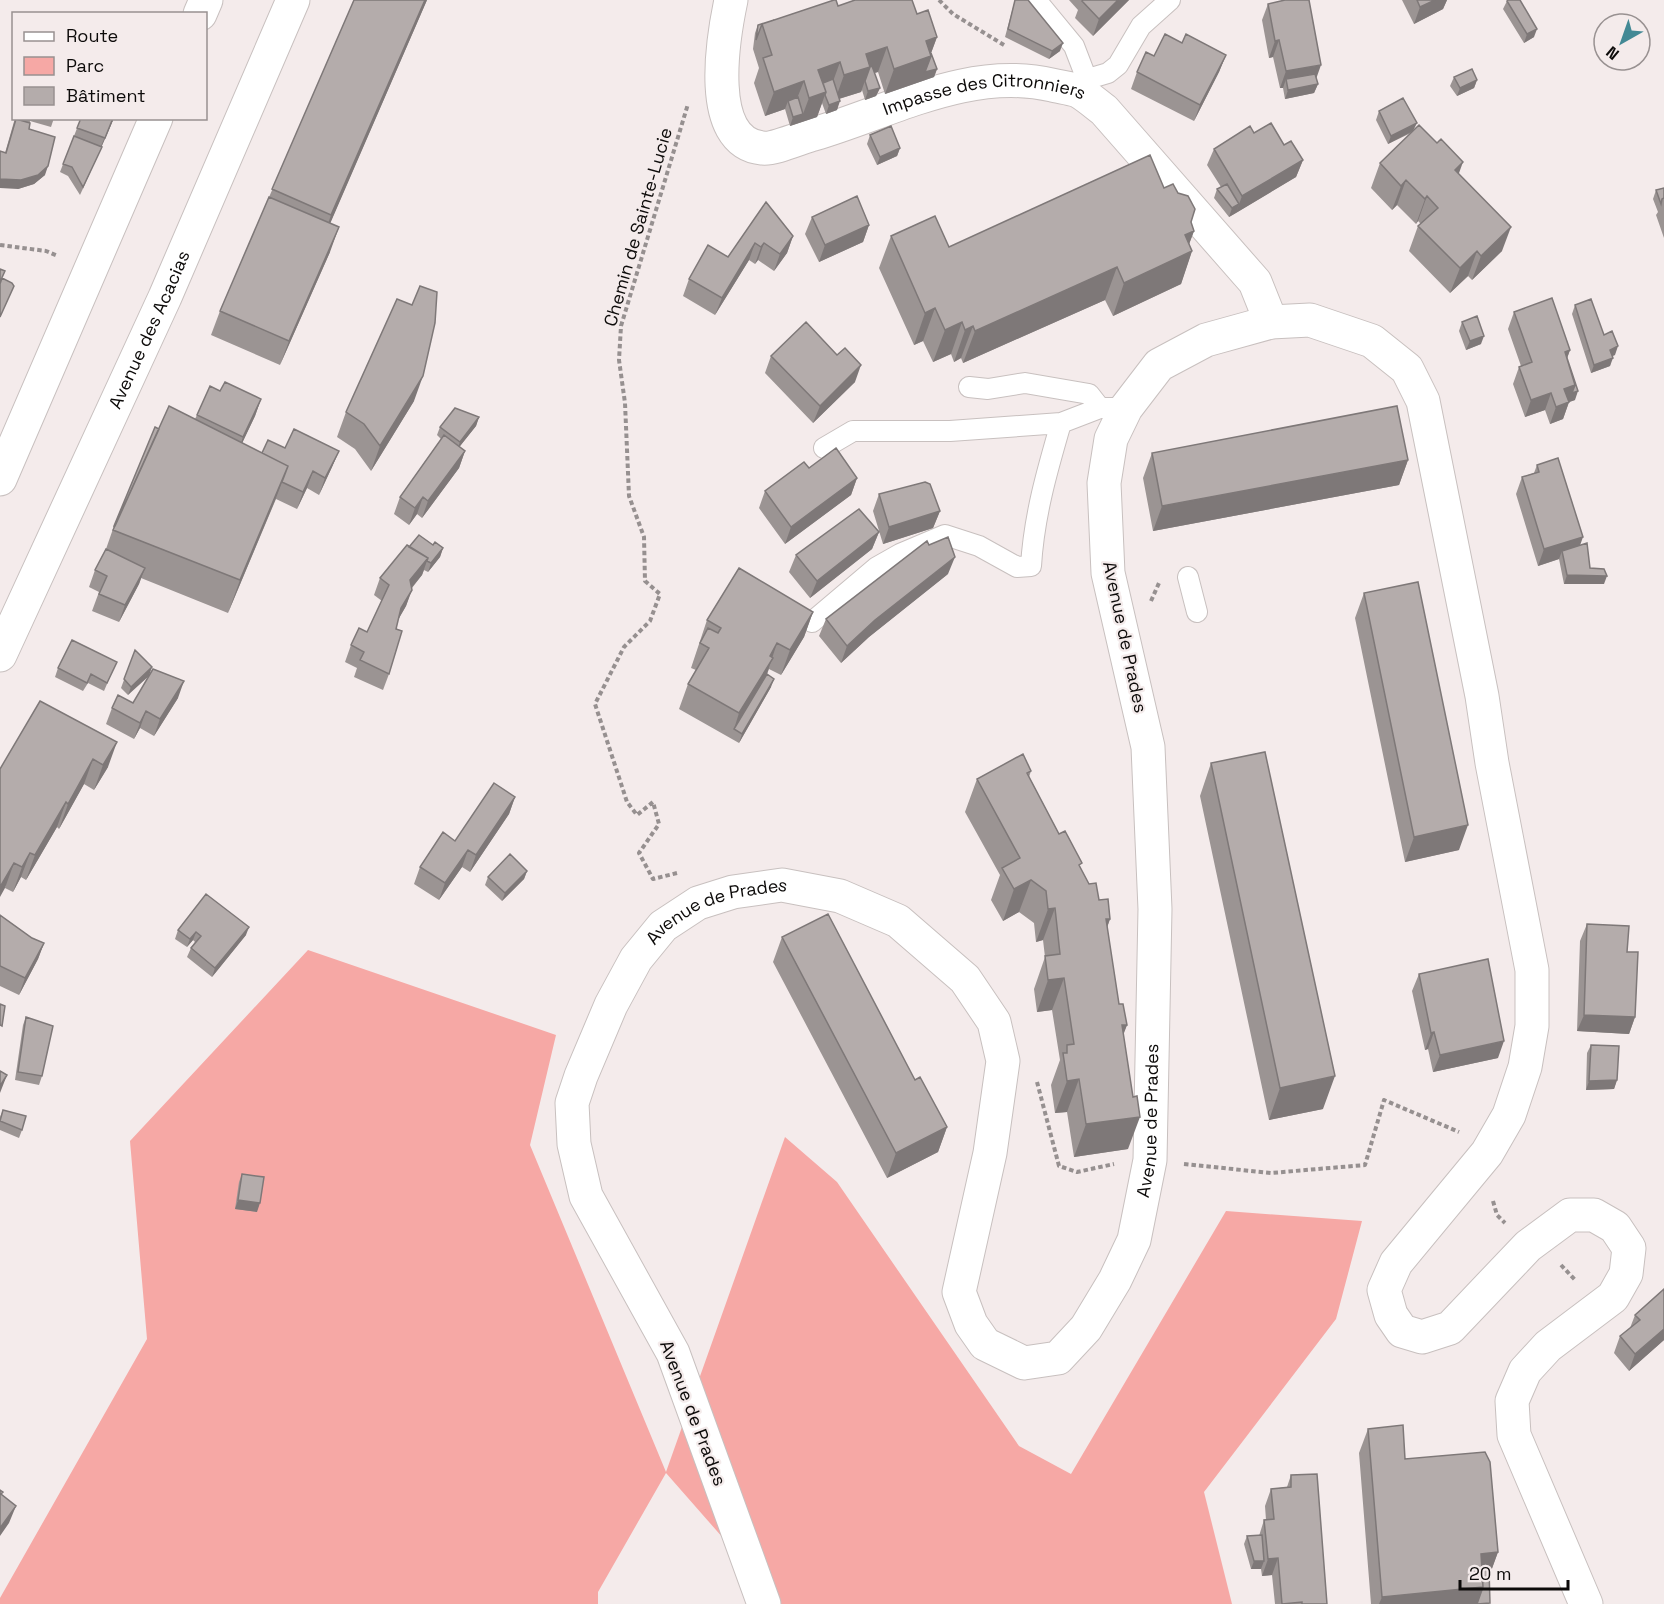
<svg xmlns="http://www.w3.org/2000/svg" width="1664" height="1604" viewBox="0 0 1664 1604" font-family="'Space Grotesk',sans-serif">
<rect width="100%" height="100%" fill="#f4ebeb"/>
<path fill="#f6a8a5" d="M308 950 556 1035 530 1145 666 1472 785 1137 837 1182 1019 1446 1071 1474 1226 1211 1362 1221 1336 1319 1204 1492 1232 1604H781L666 1473 598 1592V1604H0V1598L147 1339 130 1141Z"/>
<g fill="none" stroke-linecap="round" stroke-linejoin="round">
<defs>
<path id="lane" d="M1036 0 1074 46 1084 72 1078 91
M1081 81 1108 73 1118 65 1141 26 1170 0
M969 387 988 389 1025 383 1089 394 1100 408
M824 448 853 431H950L1061 423 1100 408H1126
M1188 577 1197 612
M812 622 877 567 900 554 945 535 979 546 1017 567 1031 566C1034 516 1047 471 1061 423"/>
<g id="street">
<path id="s1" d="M731 0C723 38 705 142 762 148 773 150 802 137 814 134 892 111 969 66 1052 85 1060 87 1071 88 1078 91 1087 96 1096 104 1104 110L1255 282 1271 322"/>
<path d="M200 14 206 0"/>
<path d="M0 479 156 118"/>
<path id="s2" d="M0 655 165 297 293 0"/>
<path id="s3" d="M764 1604 673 1353 586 1196 574 1144 572 1103 581 1076 611 1005 636 959 663 926 698 903 733 892 782 885 840 896 898 921 965 979 994 1022 1003 1061 990 1153 959 1292 971 1324 985 1344 1024 1363 1058 1358 1086 1328 1115 1280 1134 1240 1150 1160 1155 909 1148 747 1108 573 1104 483 1111 439 1126 408 1159 365 1206 340 1271 322 1310 320 1372 341 1407 369 1423 401 1482 696 1492 763 1532 970V1026L1525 1067 1509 1115 1487 1153 1396 1263 1384 1290 1391 1315 1402 1331 1422 1337 1450 1328 1528 1246 1570 1215H1594L1615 1227 1629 1248 1626 1274 1613 1297 1548 1346 1525 1371 1512 1401 1514 1435 1586 1604"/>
</g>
</defs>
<use href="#lane" stroke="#c8c0bf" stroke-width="22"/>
<use href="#street" stroke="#c8c0bf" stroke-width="35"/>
<path stroke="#969090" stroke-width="4" stroke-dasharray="4.5 3" stroke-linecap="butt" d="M939 0 953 14 1004 45
M0 245 46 251 58 256
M1151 601 1159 583
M677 873 653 879 639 853 659 824 653 802 637 815 627 802 595 704 624 647 650 621 660 594 645 581 644 537 629 496 625 403 619 360 621 326 688 104
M1037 1082 1059 1166 1077 1172 1114 1164
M1184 1164 1271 1173 1365 1165 1384 1100 1459 1132
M1493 1201 1497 1215 1505 1223
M1561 1265 1576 1281"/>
<use href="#lane" stroke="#fff" stroke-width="20"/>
<use href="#street" stroke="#fff" stroke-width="33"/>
</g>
<path fill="#9b9493" d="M354 0H427L330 223V252L280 365 211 335 220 311Z
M1015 0 1060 51 1049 59 1005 37Z
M1069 0H1129L1093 36 1075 18 1078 10Z
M1402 0H1447L1443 9 1414 24Z
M1507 1 1534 37 1524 43 1503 9Z
M1268 4 1316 79 1318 84 1314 93 1285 99 1283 88H1280L1273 57 1269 58 1262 20Z
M838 6 917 14 937 37 931 53 937 69 934 77 885 94 878 72 874 73 880 88 876 96 865 100 862 90 861 92 839 99 837 110 826 114 822 103 817 117 790 126 785 109 765 116 754 83 759 68 753 49 755 33 758 25Z
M1182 43 1226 55 1219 72 1194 121 1131 89 1137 72 1154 56Z
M1454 77 1477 80 1474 88 1457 96 1450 86Z
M1379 111 1414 131 1459 174 1502 251 1472 280 1468 276 1450 293 1409 251 1418 226 1421 224 1418 221 1416 224 1397 205 1392 210 1371 188 1380 163 1413 132 1388 144 1376 120Z
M15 118H54L51 127 30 121 29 129 45 175 34 184 18 189 5 153Z
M81 118H114L80 195 68 176 60 172Z
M1254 133 1284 145 1303 160 1296 177 1229 217 1214 198 1217 189 1221 187 1207 165 1214 149Z
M870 135 900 148 897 156 877 165 867 144Z
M1164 188 1191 222 1194 231 1189 244 1192 251 1181 284 1113 316 1105 300 963 363 961 358 954 362 951 354 933 362 923 341 914 345 879 268 891 236 949 247Z
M1664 188V238L1656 215 1658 212 1653 199 1656 190Z
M766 202 793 236 787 253 774 271 758 260 755 264 749 260 715 315 683 296 689 279 728 257Z
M812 217 869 225 863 242 819 262 805 234Z
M1575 305 1604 335 1615 355 1612 356 1610 366 1591 373 1572 314Z
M1514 312 1570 350 1567 358 1575 400 1569 402 1563 419 1550 424 1545 410 1525 417 1513 384 1519 367 1521 366 1508 329Z
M1462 322 1481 344 1466 350 1459 331Z
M771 356 855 382 813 423 765 373Z
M220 391 261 399 255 416 242 443 262 453 285 448 339 451 332 467 319 495 307 488 297 509 276 499 228 613 141 578 139 584 119 622 92 611 99 592 89 587 95 570 106 549 114 526 159 429 195 419 197 415Z
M414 401 371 471 355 449 337 437 346 412Z
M479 417 476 426 459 447 465 451 459 468 422 518 417 514 409 525 394 514 400 497 441 439 437 435 440 427Z
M1152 453 1408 460 1399 485 1153 531 1143 478Z
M1537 465 1580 545 1590 568 1604 584H1564L1559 559 1538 566 1516 494 1522 477 1534 473Z
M809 468 857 478 851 495 785 544 759 508 765 491Z
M879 494 940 511 933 528 883 544 873 511Z
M879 532 872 549 810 598 789 572 796 555Z
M433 545 443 548 440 557 428 572 424 570 422 575 412 588 406 606 398 620 396 629 389 674 383 690 354 677 357 668 345 662 351 645 367 632 382 601 374 595 380 578 409 547Z
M948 574 869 637 841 663 819 636 826 619Z
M1364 593 1459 850 1405 862 1355 618Z
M813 612 804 637 781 675 769 669 767 674 771 687 739 743 679 709 688 684 696 670 691 668 707 620Z
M135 650 152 667 128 695 121 688Z
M58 668 113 670 104 691 88 683 83 691 55 677Z
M178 698 154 736 140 728 134 739 106 724 112 708 133 703Z
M40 701 108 767 94 790 84 784 59 829 57 827 26 880 21 877 13 892 5 888Z
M1211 763 1323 1109 1269 1120 1200 796Z
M1031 771 1029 777 1059 834 1110 919 1107 927 1119 1004 1127 1025 1123 1034 1128 1149 1074 1157 1067 1112 1055 1113 1051 1085 1060 1060 1052 1010 1037 1012 1034 989 1045 957 1043 940 1036 942 1034 923 1019 912 1003 921 991 900 1000 875 965 812 977 779Z
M515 797 509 814 470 872 462 867 439 900 414 884 420 867Z
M527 871 524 879 502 901 485 885 488 877Z
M0 915 32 938 44 943 38 959 19 995 0 986Z
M1587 924 1627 952 1635 1017 1629 1034 1577 1031 1580 941Z
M178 930 246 935 212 977 187 957 191 948 195 942 193 940 187 947 175 939Z
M782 937 915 1080 947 1127 938 1152 887 1178 773 962Z
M1419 974 1498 1058 1433 1072 1428 1049 1425 1050 1412 991Z
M26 1017 42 1076 39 1085 15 1080 23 1025Z
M1591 1045 1617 1080 1614 1089 1586 1090 1587 1053Z
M3 1110 22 1130 19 1138 0 1130V1117Z
M242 1174 257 1212 235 1209 239 1182Z
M1664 1289V1340L1629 1371 1614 1353 1620 1336 1630 1328 1635 1315Z
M1368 1429 1405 1459 1498 1552 1489 1576V1604H1371L1359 1453Z
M1291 1475 1327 1604H1275L1272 1575 1262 1576 1261 1569H1251L1244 1544 1247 1536H1259L1264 1520H1266L1265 1506 1271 1489 1287 1487Z"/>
<path fill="#7e7878" d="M425 0H427L320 247 331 215Z
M1118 0H1129L1093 36 1099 19Z
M1435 0H1447L1443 9 1414 24 1420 7Z
M1537 29 1534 37 1524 43 1527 34Z
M937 37 930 56H931L937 69 934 77 885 94 894 69 926 41Z
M1279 40 1273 57 1269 58 1275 41Z
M1063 43 1060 51 1049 59 1052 51Z
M887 47 878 72 867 75 861 92 835 100 844 75 866 54Z
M1226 55 1219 72 1194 121 1200 105Z
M840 62 831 87 823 90 818 70Z
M1321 65 1315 82 1286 79 1283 88H1280L1286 71Z
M1477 80 1474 88 1457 96 1460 88Z
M804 81 794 106 788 101 785 109 765 116 774 92Z
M1318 84 1314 93 1285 99 1288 90Z
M880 88 876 96 865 100 868 91Z
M826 92 817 117 790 126 793 117 803 114 809 98Z
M840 101 837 110 826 114 829 105Z
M113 118H114L98 155 80 195Z
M1417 123 1413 131 1388 144 1391 136Z
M900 148 897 156 877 165 880 157Z
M1303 160 1296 177 1236 213 1242 196Z
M1463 162 1454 187 1455 170Z
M48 166 45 175 34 184 18 189 0 188V179Z
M1406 180 1397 205 1392 210 1401 186Z
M1427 196 1418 221 1416 224 1425 199Z
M1239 204 1236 213 1229 217 1232 208Z
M869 225 863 242 819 262 825 245Z
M339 227 330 252 280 365 289 341Z
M1511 227 1502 251 1472 280 1481 256Z
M1194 231 1185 255 1192 251 1181 284 1113 316 1124 283 1185 235Z
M793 236 787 253 774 271 780 254Z
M755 243 749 260 715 315 722 298Z
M764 243 758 260 755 264 761 247Z
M1477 251 1468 276 1450 293 1460 268Z
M1117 267 1105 300 963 363 975 331Z
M935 308 923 341 914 345 925 313Z
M962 322 951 354 933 362 945 330Z
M973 326 961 358 954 362 965 330Z
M1484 336 1481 344 1466 350 1470 341Z
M1618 346 1615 355 1607 358 1610 350Z
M1570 350 1564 367 1565 352Z
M1613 358 1610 366 1591 373 1594 365Z
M861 365 855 382 813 423 820 406Z
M423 376 414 401 371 471 380 446Z
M1575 385 1578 391 1575 400 1558 406 1564 389Z
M1551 393 1545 410 1525 417 1531 400Z
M261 399 255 416 237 454 243 437Z
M1569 402 1563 419 1550 424 1556 407Z
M479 417 476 426 457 450 460 442Z
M339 451 332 467 319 495 325 478Z
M465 451 459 468 422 518 428 501Z
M1408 460 1399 485 1153 531 1162 506Z
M288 466 276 498 228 613 240 580Z
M313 471 307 488 297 509 303 492Z
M857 478 851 495 785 544 791 527Z
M423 497 417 514 409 525 415 508Z
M940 511 933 528 883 544 889 527Z
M879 532 872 549 810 598 817 581Z
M1583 537 1577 554 1562 551 1559 559 1538 566 1544 549Z
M443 548 440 557 428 572 431 563Z
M955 557 948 574 869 637 841 663 847 646 875 620Z
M428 558 422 575 404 597 410 580Z
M145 568 139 584 119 622 125 605Z
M1567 575 1607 576 1604 584H1564Z
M412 590 406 606 395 625 401 608Z
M813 612 804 637 781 675 790 650Z
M777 643 764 683 734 729 739 713Z
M152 667 149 676 128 695 131 687Z
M774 679 771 687 739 743 742 734Z
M184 681 178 698 154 736 160 719Z
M146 711 140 728 134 739 140 723Z
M117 742 108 767 94 790 103 765Z
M93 759 84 784 59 829 68 804Z
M515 797 509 814 470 872 476 855Z
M66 802 57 827 26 880 35 855Z
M1468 825 1459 850 1405 862 1414 837Z
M468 850 462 867 439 900 445 883Z
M30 853 21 877 13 892 22 867Z
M14 863 5 888 0 897V887Z
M527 871 524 879 502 901 505 893Z
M1031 880 1019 912 1003 921 1014 889Z
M1055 908 1043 940 1036 942 1048 909Z
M1106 919H1110L1099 951Z
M249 927 246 935 212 977 215 968Z
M196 932 193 940 187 947 190 939Z
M44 943 38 959 19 995 25 978Z
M1064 978 1052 1010 1037 1012 1048 980Z
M1584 1015 1635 1017 1629 1034 1577 1031Z
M1122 1025H1127L1115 1057Z
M1434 1032 1428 1049 1425 1050 1431 1033Z
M1504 1041 1498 1058 1433 1072 1440 1055Z
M7 1075 0 1093V1086Z
M1335 1076 1323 1109 1269 1120 1280 1088Z
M1079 1079 1067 1112 1055 1113 1067 1081Z
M1617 1080 1614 1089 1586 1090 1589 1081Z
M1140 1117 1128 1149 1074 1157 1086 1124Z
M947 1127 938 1152 887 1178 896 1153Z
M238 1200 260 1203 257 1212 235 1209Z
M1664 1329V1340L1629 1371 1635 1354Z
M16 1506 9 1523 0 1536V1528Z
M1498 1552 1489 1577 1475 1578 1481 1554Z
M1278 1558 1272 1575 1262 1576 1268 1559Z
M1254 1561H1264L1261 1569H1251Z
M1483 1587 1477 1604H1379L1382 1597Z"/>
<path fill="#b4acab" stroke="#7e7878" stroke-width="1.5" d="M354 0H425L331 215 272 189Z
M834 0H836L838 6 855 0H912L917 14 928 10 937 37 926 41 931 56 894 69 887 47 866 54 870 67 844 75 840 62 818 70 826 92 809 98 804 81 774 92 763 58 772 55 762 24Z
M1015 0H1028L1063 43 1052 51 1008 29Z
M1083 0H1118L1099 19 1082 1Z
M1285 0H1309L1321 65 1286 71 1279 40 1275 41 1268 4Z
M1417 0H1435L1420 7Z
M1508 0H1520L1537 29 1527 34 1507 1Z
M774 20 762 24 756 40 758 25Z
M1165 34 1182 43 1186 34 1226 55 1200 105 1137 72 1146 52 1154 56Z
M931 53 937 69 925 72 931 56Z
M872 66 880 88 868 91 865 81 870 67 865 69Z
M1472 69 1477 80 1460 88 1454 77Z
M1315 74 1318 84 1288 90 1286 79Z
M833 79 840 101 829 105 825 95 826 92 823 83Z
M798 97 803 114 793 117 788 101Z
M1403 98 1417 123 1391 136 1379 111Z
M81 118H113L105 138 77 128Z
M16 119 30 123 29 129 55 137 48 166 38 175 21 180 0 179V151L6 153Z
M1271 123 1284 145 1291 141 1303 160 1242 196 1214 149 1250 126 1254 133Z
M1419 125 1437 143 1441 139 1463 162 1455 170 1511 227 1481 256 1477 251 1460 268 1418 226 1438 208 1427 196 1425 199 1406 180 1401 186 1380 163Z
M891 126 900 148 880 157 870 135Z
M74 136 102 147 83 187 72 167 63 164Z
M1150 155 1164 188 1173 184 1178 193 1188 196 1195 209 1191 222 1194 231 1185 235 1192 251 1124 283 1117 267 975 331 973 326 965 330 962 322 945 330 935 308 925 313 891 236 935 216 949 247Z
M1227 184 1239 204 1232 208 1217 189Z
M1664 188V198L1662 199 1661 204 1656 190Z
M857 196 869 225 825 245 812 217Z
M269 197 339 227 289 341 220 311Z
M766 202 793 236 780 254 764 243 761 247 755 243 722 298 689 279 708 245 728 257Z
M0 269 5 271 0 282Z
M2 278 12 283 14 286 0 317V284Z
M420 286 437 292 435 323 423 376 380 446 364 424 346 412 397 299 412 305Z
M1552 298 1570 350 1565 352 1575 385 1564 389 1569 402 1556 407 1551 393 1531 400 1519 367 1532 362 1514 312Z
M1591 299 1604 335 1612 331 1618 346 1610 350 1613 358 1594 365 1575 305Z
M1477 316 1484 336 1470 341 1462 322Z
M806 322 837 355 845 348 861 365 820 406 771 356Z
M1567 358 1578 391 1572 393 1575 385Z
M225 382 261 399 243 437 197 415 210 386 220 391Z
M169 406 288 466 240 580 113 530Z
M1397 406 1408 460 1162 506 1152 453Z
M455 408 479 417 460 442 440 427Z
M155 427 159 429 115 526H114Z
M294 429 339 451 325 478 313 471 303 492 282 482 288 466 262 453 268 440 285 448Z
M444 435 465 451 428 501 423 497 415 508 400 497Z
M836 448 857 478 791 527 765 491 804 462 809 468Z
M1558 458 1583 537 1544 549 1522 477 1539 472 1537 465Z
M925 482 930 484 940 511 889 527 879 494Z
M859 509 879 532 817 581 796 555Z
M419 535 433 545 435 542 443 548 431 563 427 561 428 558 409 547Z
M948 537 955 557 875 620 847 646 826 619 927 541 929 545Z
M1587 543 1590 568 1604 569 1607 576 1567 575 1562 551Z
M407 545 428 558 410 580 412 590 401 608 396 629 402 631 389 674 360 660 364 652 351 645 359 628 367 632 389 585 380 578Z
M106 549 145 568 125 605 99 594 107 576 95 570Z
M739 568 813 612 790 650 777 643 770 656 773 658 739 713 688 684 709 648 700 643 708 628 718 633 721 628 707 620Z
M1418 582 1468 825 1414 837 1364 593Z
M72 640 117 662 107 683 91 674 87 683 58 668Z
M135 650 152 667 131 687 124 679Z
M153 669 184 681 160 719 146 711 140 723 112 708 118 695 133 703Z
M767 674 774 679 742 734 734 729Z
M40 701 117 742 103 765 93 759 68 804 66 802 35 855 30 853 22 867 14 863 0 887V769Z
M1265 752 1335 1076 1280 1088 1211 763Z
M1023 754 1031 771 1027 773 1059 834 1065 831 1082 863 1079 865 1089 884 1096 883 1099 900 1108 899 1110 919H1106L1119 1004H1123L1127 1025H1122L1133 1097 1137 1096 1140 1117 1086 1124 1079 1079 1067 1081 1063 1053H1067V1045L1074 1044 1064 978 1048 980 1045 956 1060 954 1055 908 1048 909 1046 891 1031 880 1014 889 1002 868 1020 858 977 779Z
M494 783 515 797 476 855 468 850 445 883 420 867 443 832 455 841Z
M510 854 527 871 505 893 488 877Z
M206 894 249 927 215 968 191 948 201 936 196 932 190 939 178 930Z
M828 914 915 1080 920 1077 947 1127 896 1153 782 937Z
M0 915 32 938 44 943 25 978 0 966Z
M1587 924 1629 926 1627 952H1638L1635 1017 1584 1015Z
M1488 959 1504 1041 1440 1055 1434 1032 1431 1033 1419 974Z
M0 1004 5 1006 2 1026 0 1025Z
M26 1017 53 1026 42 1076 18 1072Z
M1591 1045 1619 1046 1617 1080 1589 1081Z
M0 1071 7 1075 0 1086Z
M3 1110 26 1116 22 1130 0 1121Z
M242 1174 264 1177 260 1203 238 1200Z
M1664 1289V1329L1635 1354 1620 1336 1640 1320 1635 1315Z
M1403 1425 1405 1459 1485 1452 1490 1462 1498 1552 1481 1554 1483 1587 1382 1597 1368 1429Z
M1317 1474 1327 1604H1302V1602L1282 1604 1278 1558 1268 1559 1264 1520 1274 1519 1271 1489 1291 1487V1475Z
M0 1490 3 1492 1 1494 16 1506 0 1528Z
M1262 1535 1264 1561H1254L1247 1536Z
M1482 1569H1489L1490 1603 1477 1604 1483 1587Z"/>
<g text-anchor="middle" stroke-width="4.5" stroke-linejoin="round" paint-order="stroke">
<g font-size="18" fill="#0d0b0a" stroke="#f4ebeb">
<text dy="6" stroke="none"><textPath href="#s1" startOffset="399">Impasse des Citronniers</textPath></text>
<text transform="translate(638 227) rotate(-74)" y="6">Chemin de Sainte-Lucie</text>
<text dy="6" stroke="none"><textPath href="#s2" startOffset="358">Avenue des Acacias</textPath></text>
<text transform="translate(1125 637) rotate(78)" y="6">Avenue de Prades</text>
<text dy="6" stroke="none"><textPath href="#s3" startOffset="798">Avenue de Prades</textPath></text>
<text dy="6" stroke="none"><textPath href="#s3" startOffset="1806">Avenue de Prades</textPath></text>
<text transform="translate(693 1413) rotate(69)" y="6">Avenue de Prades</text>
</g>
</g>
<rect x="12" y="12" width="195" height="108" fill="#f4ebeb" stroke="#989191" stroke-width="1.5"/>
<rect x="24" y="32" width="30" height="9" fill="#ffffff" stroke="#989191" stroke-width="1.5"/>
<text x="66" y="42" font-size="18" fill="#0d0b0a">Route</text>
<rect x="24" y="57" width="30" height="18" fill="#f6a8a5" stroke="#989191" stroke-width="1.5"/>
<text x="66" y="72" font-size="18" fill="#0d0b0a">Parc</text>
<rect x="24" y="87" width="30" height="18" fill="#b4acab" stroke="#989191" stroke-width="1.5"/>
<text x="66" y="102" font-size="18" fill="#0d0b0a">Bâtiment</text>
<g transform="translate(1622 42) rotate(220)"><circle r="28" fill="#f4ebeb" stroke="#989191" stroke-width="1.5"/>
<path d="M0-4.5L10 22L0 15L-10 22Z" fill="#438995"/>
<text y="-9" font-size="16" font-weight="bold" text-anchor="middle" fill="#0d0b0a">N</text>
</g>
<path d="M1460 1580v9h108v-9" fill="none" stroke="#0d0b0a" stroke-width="3"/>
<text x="1469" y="1580" font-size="18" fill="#0d0b0a" stroke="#f4ebeb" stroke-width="4.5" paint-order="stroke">20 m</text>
</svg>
